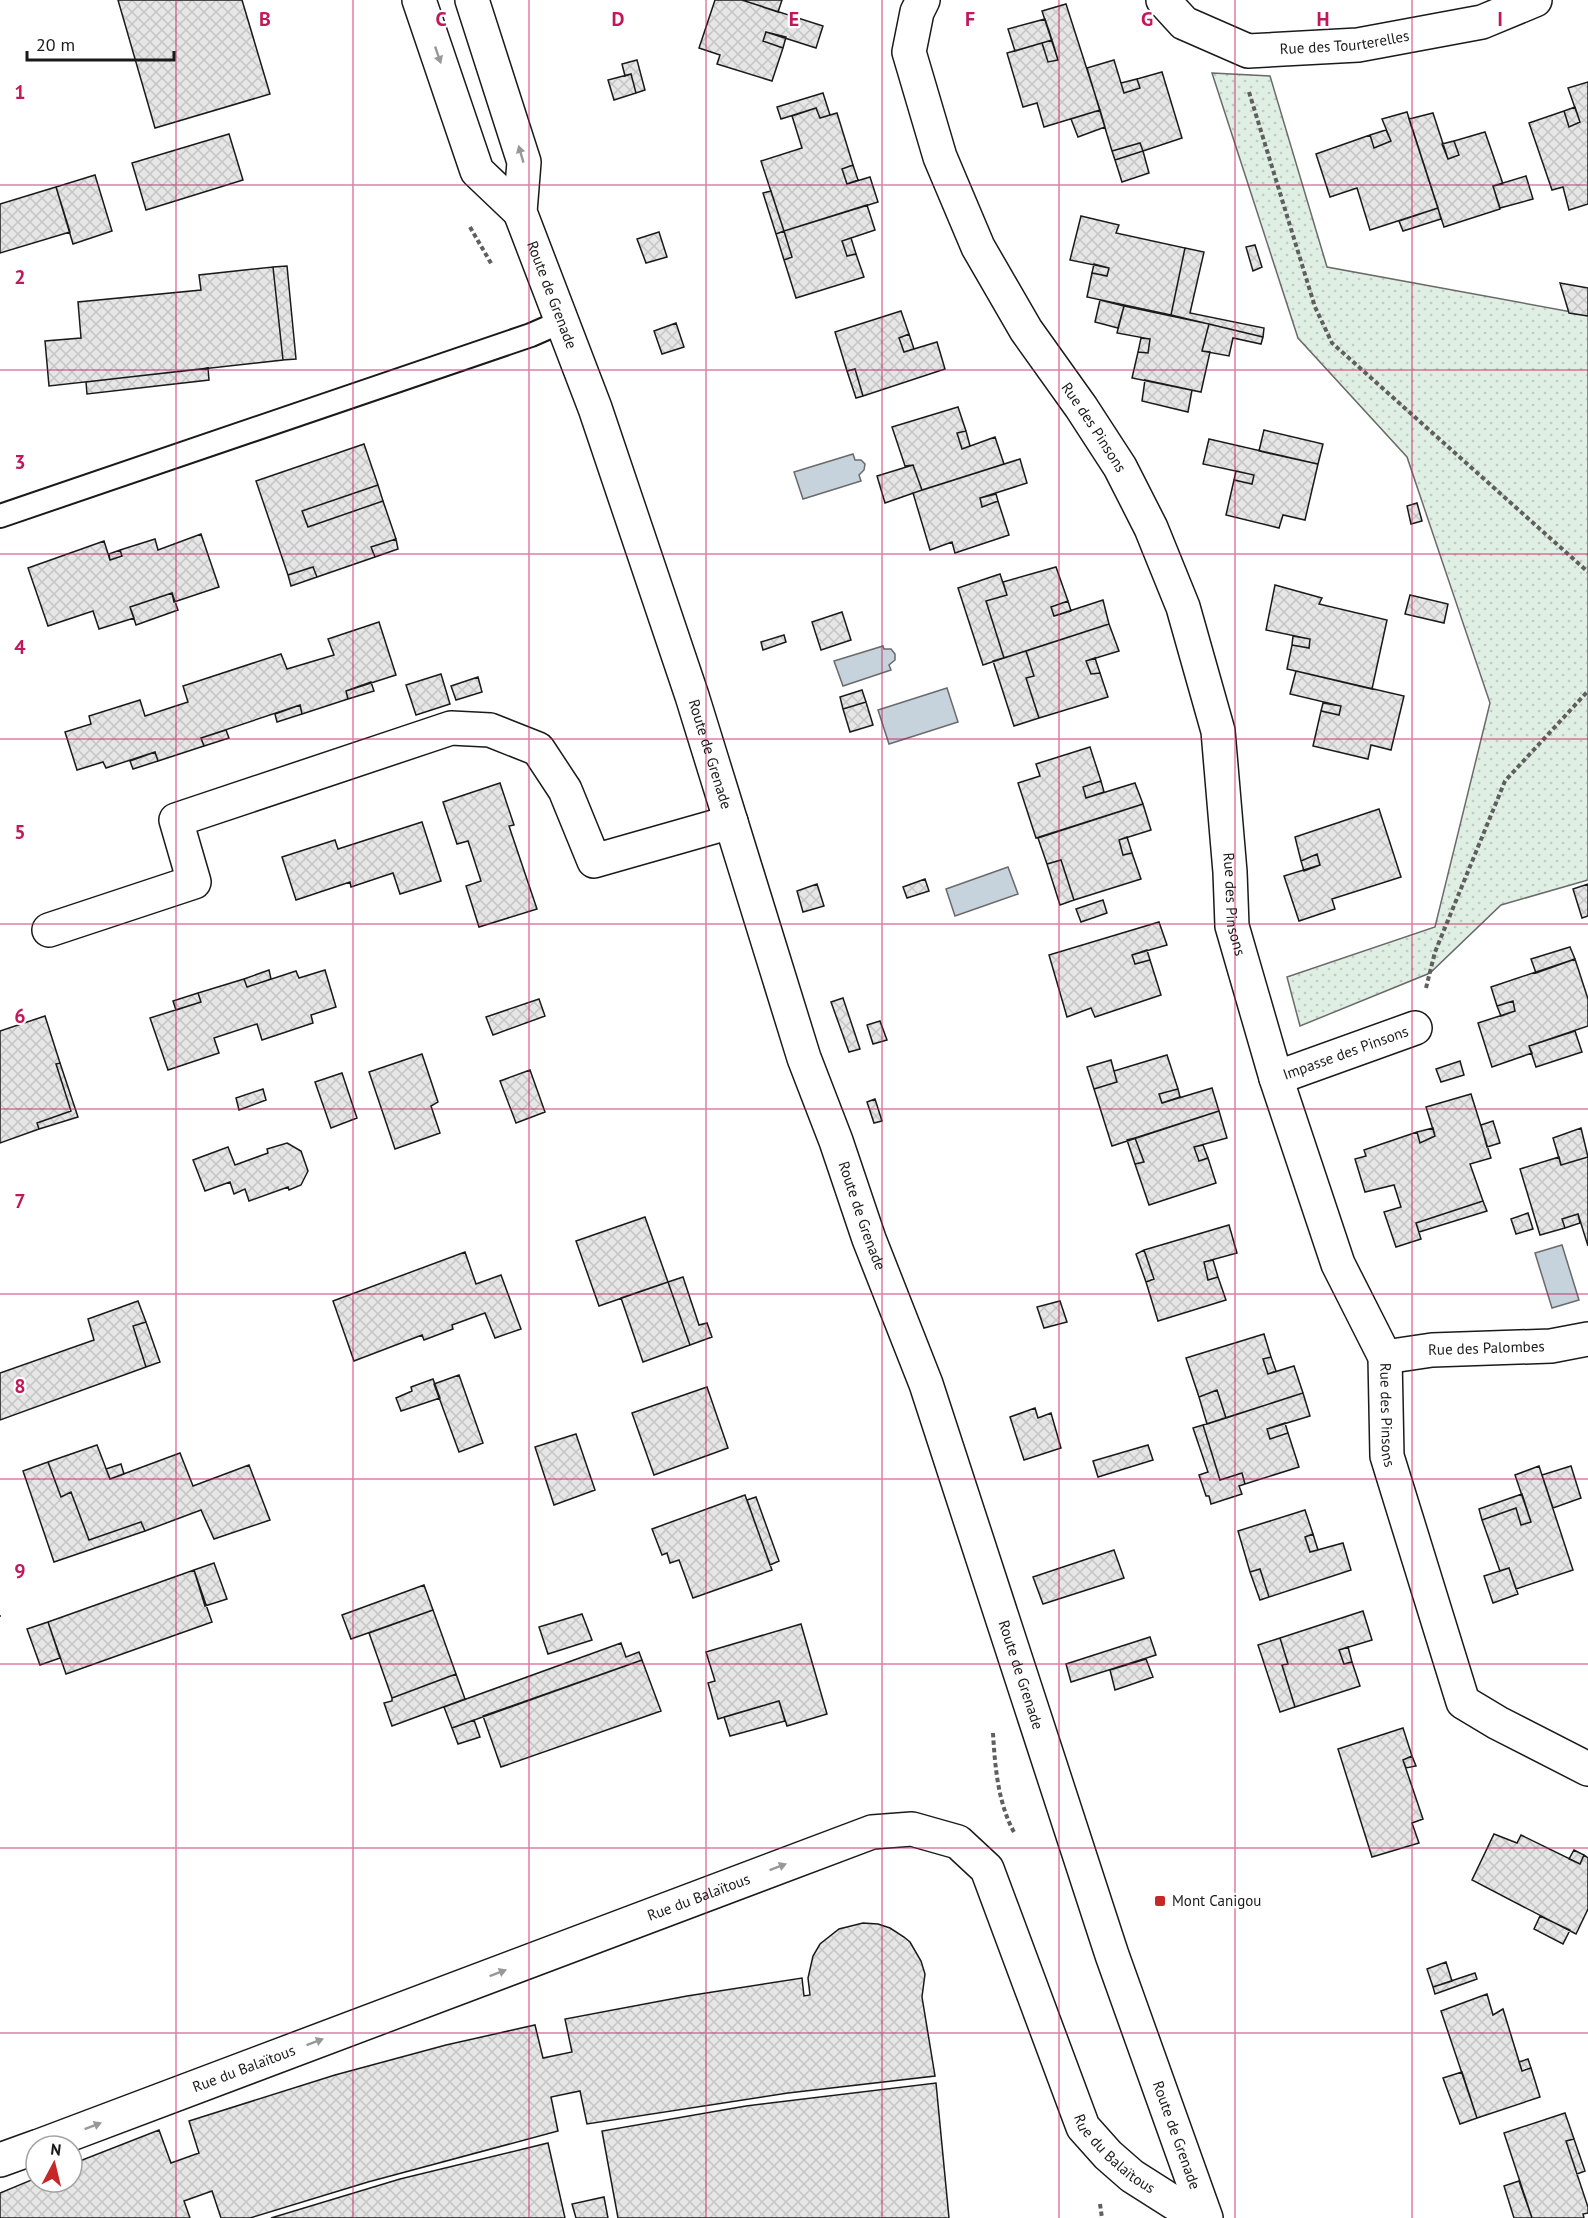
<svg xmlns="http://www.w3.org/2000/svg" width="1588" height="2218" viewBox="0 0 1588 2218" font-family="'PT Sans',sans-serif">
<defs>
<pattern id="grass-dots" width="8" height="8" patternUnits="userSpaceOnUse" patternTransform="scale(1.5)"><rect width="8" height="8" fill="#e0efe3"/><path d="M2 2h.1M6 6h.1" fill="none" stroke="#c0ccc2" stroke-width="1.8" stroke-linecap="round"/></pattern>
<pattern id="building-cross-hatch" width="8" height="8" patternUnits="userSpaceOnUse" patternTransform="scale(1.5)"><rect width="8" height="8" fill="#e6e6e6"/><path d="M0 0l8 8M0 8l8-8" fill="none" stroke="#c5c5c5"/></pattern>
</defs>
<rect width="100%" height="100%" fill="#fff"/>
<path fill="url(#grass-dots)" stroke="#6a6a6a" stroke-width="1.5" d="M1212 73 1270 76 1327 267 1588 315V880L1501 905 1430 973 1300 1026 1287 977 1435 927 1490 703 1407 457 1298 338Z"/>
<path fill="#c6d2dc" stroke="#6a6a6a" stroke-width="1.5" d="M853 454 855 460H861L865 464 864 470 859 475 861 481 803 499 794 472Z
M883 646 884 649H891L895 654V660L889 665 891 670 843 686 834 661Z
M947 688 958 722 889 744 878 710Z
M1008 867 1018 894 955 916 946 889Z
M1562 1245 1579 1300 1552 1308 1535 1253Z"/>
<path fill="url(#building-cross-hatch)" stroke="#1a1a1a" stroke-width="1.5" d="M118 0H242L270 94 155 128Z
M715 0H742L823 26 816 48 766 32 763 41 783 48 772 81 717 64 720 55 699 48Z
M742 0H782L778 12Z
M1066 4 1100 110 1044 127 1037 103 1023 107 1007 53 1042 43 1048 62 1058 60 1042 11Z
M1045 19 1052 40 1015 51 1008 29Z
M766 32 786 37 783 48 763 41Z
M1052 40 1058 60 1048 62 1042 43Z
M637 60 645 90 636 93 631 74 625 76 622 64Z
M1114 60 1124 93 1140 88 1137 79 1162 72 1182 138 1143 151 1140 143 1112 151 1087 68Z
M631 74 636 93 614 100 608 80Z
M1137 79 1140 88 1124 93 1121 83Z
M1588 82V204L1569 210 1563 187 1552 190 1529 123 1564 111 1569 127 1580 122 1568 88Z
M823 93 830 115 820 118 816 108 781 119 777 107Z
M1575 107 1580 122 1569 127 1564 111Z
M816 108 820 118 837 113 853 165 842 169 847 184 870 177 878 202 784 231 761 161 802 148 792 116Z
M1100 110 1105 127 1078 137 1071 119Z
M1407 112 1438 208 1370 230 1357 188 1330 197 1316 154 1370 135 1374 148 1391 141 1382 119Z
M1433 113 1448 159 1459 155 1454 141 1485 132 1503 184 1493 186 1500 209 1444 227 1409 119Z
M1386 130 1391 141 1374 148 1370 135Z
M229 134 243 180 146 210 132 163Z
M1454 141 1459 155 1448 159 1442 144Z
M1140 143 1143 151 1115 160 1112 151Z
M1143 151 1149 173 1122 182 1115 160Z
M853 165 858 180 847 184 842 169Z
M95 175 112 231 73 244 56 187Z
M1526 176 1533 199 1500 208 1493 186Z
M56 187 70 232 0 253V204Z
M771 191 784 231 776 234 763 193Z
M867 205 875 230 842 241 847 256 856 254 864 277 796 298 784 260 792 257 784 231Z
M1438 208 1441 219 1403 231 1399 221Z
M1081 216 1119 225 1116 233 1185 248 1171 315 1087 297 1092 273 1107 276 1109 268 1070 260Z
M784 231 792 257 784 260 776 234Z
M659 232 667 257 646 263 637 239Z
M851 238 856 254 847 256 842 241Z
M1255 245 1262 267 1253 271 1246 247Z
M1185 248 1204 252 1190 313 1264 328 1263 337 1171 315Z
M1094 264 1109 268 1107 276 1092 273Z
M287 266 296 359 283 360 273 267Z
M273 267 283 360 49 386 45 341 81 338 78 302 201 290 199 275Z
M1560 283 1588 288V316L1569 313Z
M1100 300 1124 306 1118 328 1095 322Z
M1124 306 1209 324 1202 351 1210 352 1201 392 1132 378 1138 352 1148 353 1150 339 1117 333Z
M901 311 909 334 899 338 904 352 937 342 945 369 863 396 855 369 847 371 835 332Z
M676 323 684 347 662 354 654 331Z
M1209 324 1263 337 1261 344 1233 338 1229 356 1202 351Z
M909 334 914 349 904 352 899 338Z
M1141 338 1150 339 1148 353 1138 352Z
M208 368 209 380 87 394 86 382Z
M855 369 863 396 856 398 847 371Z
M1145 380 1192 390 1188 412 1142 401Z
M958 407 966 431 957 433 962 449 995 437 1004 464 922 490 913 465 905 466 892 427Z
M1264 430 1323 444 1318 464 1259 451Z
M966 431 970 446 962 449 957 433Z
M1209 439 1318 464 1305 520 1283 515 1279 528 1226 515 1234 480 1252 484 1254 475 1203 464Z
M364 444 378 485 302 511 308 527 383 501 396 539 371 547 375 557 317 577 313 567 288 575 256 481Z
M1020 459 1027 483 980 498 982 507 998 501 1009 535 955 553 952 542 930 550 913 493Z
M913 465 922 490 885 503 877 476Z
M1236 471 1254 475 1252 484 1234 480Z
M378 485 383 501 308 527 302 511Z
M996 494 998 501 982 507 980 498Z
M1417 503 1422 521 1411 524 1407 506Z
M201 534 219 587 174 602 172 593 130 607 134 618 99 629 93 611 48 626 28 568 104 541 110 560 122 556 120 550 155 539 158 550Z
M396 539 398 549 375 557 371 547Z
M120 550 122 556 110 560 109 554Z
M313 567 317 577 291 586 288 575Z
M1056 567 1068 601 1051 607 1054 616 1103 600 1109 624 1004 658 986 601 1007 595 1003 582Z
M1000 574 1007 595 986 601 1004 658 983 665 958 588Z
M1275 585 1322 598 1319 604 1387 620 1372 689 1287 669 1292 645 1309 648 1310 639 1266 630Z
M172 593 178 610 136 625 130 607Z
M1410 595 1448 604 1444 623 1405 614Z
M1068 601 1071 611 1054 616 1051 607Z
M842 612 851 640 821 650 812 622Z
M379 622 396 675 346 691 348 699 302 714 300 705 201 738 204 746 158 761 155 752 106 768 103 762 77 770 65 732 91 724 89 716 140 700 145 716 188 702 183 686 281 654 287 669 334 655 328 639Z
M1109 624 1119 651 1086 661 1091 674 1100 673 1108 697 1039 718 1026 678 1034 676 1026 651Z
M784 635 786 642 763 650 761 642Z
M1293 636 1310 639 1309 648 1292 645Z
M1026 651 1034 676 1026 678 1039 718 1014 726 993 661Z
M1095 658 1100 673 1091 674 1086 661Z
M1296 671 1404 696 1391 750 1371 745 1368 759 1313 746 1321 711 1339 715 1341 706 1290 694Z
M441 674 450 704 416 715 406 685Z
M478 677 482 692 456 700 451 686Z
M371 682 374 691 348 699 346 691Z
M862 690 866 702 843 709 840 697Z
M866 702 873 725 850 732 843 709Z
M1323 703 1341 706 1339 715 1321 711Z
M300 705 302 714 277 722 275 714Z
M226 730 229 738 204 746 201 738Z
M1090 747 1101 781 1083 787 1086 798 1135 783 1143 804 1036 838 1018 783 1040 776 1036 764Z
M155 752 158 761 133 769 130 761Z
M1101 781 1104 792 1086 798 1083 787Z
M500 783 514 825 509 826 537 909 479 927 466 886 481 881 468 841 457 844 443 802Z
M1143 804 1151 830 1119 840 1123 855 1132 853 1141 879 1074 900 1061 860 1047 864 1038 838Z
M1379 809 1401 877 1332 899 1335 909 1299 921 1284 876 1320 865 1317 854 1301 861 1295 837Z
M422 822 441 881 400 894 393 873 351 887 350 882 296 900 282 857 335 840 338 849Z
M1127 837 1132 853 1123 855 1119 840Z
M1317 854 1320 865 1304 871 1301 861Z
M1061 860 1074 900 1060 905 1047 864Z
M925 879 929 891 907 898 903 887Z
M817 884 824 906 803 912 797 891Z
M1588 884V916L1582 918 1573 889Z
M1103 900 1107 913 1081 922 1076 909Z
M1159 922 1167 945 1132 955 1135 964 1150 960 1161 995 1095 1017 1091 1008 1067 1017 1049 955Z
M1570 947 1575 959 1536 973 1531 959Z
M1147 950 1150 960 1135 964 1132 955Z
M1575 959 1588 999V1026L1529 1046 1532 1053 1492 1067 1478 1023 1515 1011 1513 1001 1497 1006 1491 987Z
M269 970 271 979 247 987 244 979Z
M325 970 336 1007 311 1015 313 1023 262 1040 257 1024 214 1038 219 1053 168 1070 150 1018 201 1002 198 993 244 979 247 987 296 971 299 978Z
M198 993 201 1002 176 1010 173 1001Z
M843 998 860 1049 849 1052 831 1002Z
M539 999 545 1016 493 1035 486 1017Z
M1513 1001 1515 1011 1501 1016 1497 1006Z
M45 1016 60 1063 56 1064 71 1111 37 1123 39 1129 0 1143V1031Z
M880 1021 887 1040 873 1044 867 1025Z
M1575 1031 1582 1052 1536 1067 1529 1046Z
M422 1054 438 1102 431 1106 440 1133 395 1149 369 1072Z
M1167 1055 1178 1089 1159 1094 1162 1103 1212 1088 1219 1111 1112 1146 1094 1089 1117 1082 1114 1071Z
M1111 1060 1117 1082 1094 1089 1087 1067Z
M1460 1061 1464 1075 1441 1082 1436 1069Z
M60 1063 78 1117 39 1129 37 1123 71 1111 56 1064Z
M530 1070 545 1112 516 1123 500 1081Z
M342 1073 357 1118 331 1128 315 1082Z
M263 1089 266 1100 239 1110 236 1098Z
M1178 1089 1180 1097 1162 1103 1159 1094Z
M1471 1094 1491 1158 1470 1164 1483 1201 1416 1223 1421 1239 1396 1247 1384 1212 1401 1207 1394 1185 1365 1192 1355 1159 1366 1156 1364 1150 1417 1132 1420 1143 1435 1136 1426 1107Z
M875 1099 882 1121 874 1123 867 1102Z
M1219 1111 1227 1138 1194 1147 1199 1161 1208 1158 1216 1183 1149 1205 1135 1164 1144 1162 1135 1138Z
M1493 1121 1500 1143 1487 1147 1481 1125Z
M1433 1128 1435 1136 1420 1143 1417 1132Z
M1581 1128 1588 1157 1561 1165 1553 1138Z
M1135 1138 1144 1162 1135 1164 1127 1140Z
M287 1143 301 1151 308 1171 301 1185 289 1190 288 1187 249 1201 245 1189 234 1194 230 1182 205 1191 193 1160 228 1147 235 1165 268 1153 267 1149Z
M1203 1145 1208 1158 1199 1161 1194 1147Z
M1559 1157 1561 1165 1588 1157V1246L1578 1214 1562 1219 1565 1228 1540 1235 1520 1169Z
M1483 1201 1487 1211 1419 1232 1416 1223Z
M1528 1213 1533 1229 1516 1234 1511 1219Z
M1578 1214 1580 1223 1565 1228 1562 1219Z
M645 1217 668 1282 599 1306 576 1241Z
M1229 1225 1237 1253 1204 1262 1208 1280 1218 1277 1226 1300 1158 1321 1146 1282 1154 1279 1144 1250Z
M1144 1250 1154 1279 1146 1282 1136 1254Z
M465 1252 476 1284 501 1275 521 1329 495 1338 485 1313 452 1325 453 1329 424 1340 422 1335 354 1361 333 1301Z
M1213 1260 1218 1277 1208 1280 1204 1262Z
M683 1277 699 1325 707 1323 712 1337 690 1345 668 1282Z
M668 1282 690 1345 643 1362 621 1298Z
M138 1301 146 1322 133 1326 146 1367 0 1420V1373L94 1340 88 1319Z
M1060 1301 1067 1322 1044 1328 1037 1307Z
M146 1322 160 1362 146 1367 133 1326Z
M1264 1334 1271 1357 1263 1359 1268 1374 1294 1366 1303 1393 1226 1418 1217 1390 1199 1397 1186 1358Z
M1271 1357 1276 1371 1268 1374 1263 1359Z
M459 1375 483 1443 459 1452 434 1384Z
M433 1379 440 1398 401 1411 396 1398 412 1391 411 1387Z
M707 1387 728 1448 654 1475 632 1413Z
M1217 1390 1226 1418 1207 1424 1199 1397Z
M1303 1393 1310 1416 1267 1429 1270 1439 1288 1433 1299 1467 1245 1484 1242 1473 1220 1480 1203 1425Z
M1035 1408 1038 1418 1051 1413 1061 1448 1024 1460 1010 1417Z
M1285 1423 1288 1433 1270 1439 1267 1429Z
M1203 1425 1220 1480 1242 1473 1245 1484 1239 1486 1242 1494 1211 1504 1209 1496H1206L1199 1475 1208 1472 1193 1428Z
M576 1434 595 1490 554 1505 535 1447Z
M97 1445 110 1479 180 1453 193 1486 249 1465 270 1520 214 1539 201 1510 145 1531 141 1522 89 1540 71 1492 61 1497 48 1462Z
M1148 1445 1153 1460 1098 1477 1093 1461Z
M48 1462 61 1497 71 1492 89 1540 141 1522 145 1531 54 1562 23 1471Z
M121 1464 124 1474 110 1479 106 1469Z
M1539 1466 1573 1570 1516 1589 1509 1568 1500 1571 1482 1520 1516 1508 1521 1525 1531 1522 1515 1475Z
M1571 1466 1581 1498 1553 1508 1542 1475Z
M1522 1494 1531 1522 1521 1525 1516 1508 1482 1520 1479 1509Z
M745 1495 772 1570 693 1598 679 1560 670 1563 667 1553 662 1555 652 1529Z
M756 1497 779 1561 770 1565 747 1500Z
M1305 1510 1313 1534 1305 1537 1310 1552 1343 1543 1351 1570 1269 1597 1260 1569 1250 1572 1238 1531Z
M1313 1534 1318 1550 1310 1552 1305 1537Z
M1114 1550 1124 1578 1043 1604 1033 1577Z
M214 1563 227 1599 205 1606 194 1570Z
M1509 1568 1518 1594 1493 1603 1484 1576Z
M1260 1569 1269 1597 1260 1600 1250 1572Z
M194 1570 212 1622 66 1674 48 1622Z
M424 1585 433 1610 351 1639 342 1615Z
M433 1610 456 1674 392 1698 369 1633Z
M1363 1611 1372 1640 1339 1650 1344 1664 1352 1662 1360 1686 1295 1707 1282 1665 1288 1664 1280 1638Z
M582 1614 592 1640 548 1654 539 1627Z
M48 1622 60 1658 40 1665 27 1629Z
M801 1624 827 1714 787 1726 779 1701 718 1719 708 1683 715 1681 706 1652Z
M1150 1637 1156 1655 1071 1682 1066 1664Z
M1280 1638 1288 1664 1282 1665 1295 1707 1280 1712 1258 1645Z
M621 1643 626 1657 639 1652 642 1660 452 1728 444 1707Z
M1348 1647 1352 1662 1344 1664 1339 1650Z
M1146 1659 1153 1677 1115 1690 1110 1670Z
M642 1660 661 1711 501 1767 483 1716Z
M456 1674 465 1699 392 1726 384 1703 392 1701V1698Z
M779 1701 785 1721 730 1736 724 1717Z
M474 1720 480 1737 458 1744 452 1728Z
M1403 1728 1412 1756 1403 1760 1423 1819 1412 1823 1419 1843 1372 1857 1338 1749Z
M1412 1756 1416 1766 1406 1768 1403 1760Z
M1494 1834 1517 1843 1521 1835 1580 1864 1584 1855 1588 1858V1909L1576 1934 1472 1880Z
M1574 1850 1584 1855 1580 1864 1569 1859Z
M1540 1916 1570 1930 1563 1944 1534 1929Z
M863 1923 878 1924 890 1928 904 1937 910 1942 921 1961 925 1974 922 1997 935 2076 788 2093 587 2124 580 2091 551 2097 558 2131 368 2182 250 2218H221L212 2191 184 2201 190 2218H0V2193L36 2178V2182H72V2164L159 2130 171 2163 199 2153 189 2121 335 2075 446 2045 535 2025 543 2058 572 2052 565 2019 687 1996 802 1978 804 1996 810 1995 808 1978 813 1956 820 1944 839 1929Z
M1446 1962 1452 1981 1433 1987 1427 1969Z
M1475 1973 1477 1979 1435 1994 1433 1987Z
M1487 1994 1493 2015 1503 2009 1522 2071 1531 2068 1540 2097 1477 2118 1441 2011Z
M1528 2059 1531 2068 1522 2071 1519 2062Z
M1462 2072 1477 2118 1460 2124 1443 2078Z
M936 2083 949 2218H618L602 2131 746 2106Z
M1565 2113 1574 2139 1566 2141 1588 2207V2213L1583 2214 1584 2218H1532L1504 2133Z
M1574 2139 1585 2171 1577 2174 1566 2141Z
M548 2143 565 2218H271L400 2179Z
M1519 2181 1532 2218H1514L1504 2186Z
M604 2197 608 2218H576L572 2204Z"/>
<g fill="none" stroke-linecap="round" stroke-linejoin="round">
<defs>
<path id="lane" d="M0 516 531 335 563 321"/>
<g id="street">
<path id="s1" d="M923 0 917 12 909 52 940 157 978 247 1026 330 1081 407 1120 467 1151 528 1183 607 1218 731 1230 872 1232 926 1276 1078 1338 1264 1385 1357 1387 1456 1463 1702 1498 1723 1588 1769"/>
<path id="s2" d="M1163 0 1184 23 1248 51 1358 45 1482 22 1535 0"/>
<path d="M49 930 194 882 176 820 451 728 490 730 538 749 565 790 594 861 731 822"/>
<path id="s3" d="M1276 1078 1415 1028"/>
<path id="s4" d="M1385 1357 1432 1350 1551 1346 1588 1339"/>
<path id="s5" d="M39 2146 872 1832 912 1829 958 1842 987 1869 1083 2127 1108 2155 1132 2176 1198 2218"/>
<path d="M0 2160 36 2147"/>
</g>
<g id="secondary">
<path d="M419 0 477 171 520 212"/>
<path id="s6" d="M472 0 524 162 520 212 595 408 692 696 804 1058 836 1141 869 1239 926 1384 1112 1955 1206 2218"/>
</g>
</defs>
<use href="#lane" stroke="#1a1a1a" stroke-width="26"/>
<use href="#street" stroke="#1a1a1a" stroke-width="36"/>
<use href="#secondary" stroke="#1a1a1a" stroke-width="36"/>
<path stroke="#5f5f5f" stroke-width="4" stroke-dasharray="4.5 3" stroke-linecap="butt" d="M1249 92 1315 307 1332 343 1588 572
M470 227 492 265
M1426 988 1435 952 1505 781 1588 691
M993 1733C995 1767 998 1804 1015 1834
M1100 2204 1102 2218"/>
<use href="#lane" stroke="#fff" stroke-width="22"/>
<use href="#street" stroke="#fff" stroke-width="33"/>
<use href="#secondary" stroke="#fff" stroke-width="33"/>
<path stroke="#1a1a1a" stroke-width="1.5" stroke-dasharray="8 3" stroke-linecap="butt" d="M0 1616H1"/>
</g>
<defs><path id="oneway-solid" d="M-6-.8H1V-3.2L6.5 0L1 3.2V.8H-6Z" transform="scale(1.5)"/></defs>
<g fill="#989898">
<use href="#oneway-solid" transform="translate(438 55) rotate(71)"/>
<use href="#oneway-solid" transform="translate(521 154) rotate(-106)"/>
<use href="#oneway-solid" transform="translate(778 1867) rotate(-21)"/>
<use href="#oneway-solid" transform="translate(498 1973) rotate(-21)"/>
<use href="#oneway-solid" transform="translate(315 2042) rotate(-21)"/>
<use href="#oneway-solid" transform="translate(93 2126) rotate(-21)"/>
</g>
<path fill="none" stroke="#c2185b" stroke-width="1.5" stroke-opacity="0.55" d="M176 0V2218M353 0V2218M529 0V2218M706 0V2218M882 0V2218M1059 0V2218M1235 0V2218M1412 0V2218M0 185H1588M0 370H1588M0 554H1588M0 739H1588M0 924H1588M0 1109H1588M0 1294H1588M0 1479H1588M0 1664H1588M0 1848H1588M0 2033H1588"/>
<rect fill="#c62828" stroke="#fff" stroke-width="2" x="1154" y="1895" width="12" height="12" rx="3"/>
<g text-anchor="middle" stroke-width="4.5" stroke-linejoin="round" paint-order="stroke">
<g font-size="15" fill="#1a1a1a" stroke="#fff">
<text dy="5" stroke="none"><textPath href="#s2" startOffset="198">Rue des Tourterelles</textPath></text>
<text dy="5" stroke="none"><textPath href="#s6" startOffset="309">Route de Grenade</textPath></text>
<text dy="5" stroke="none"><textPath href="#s1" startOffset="476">Rue des Pinsons</textPath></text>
<text dy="5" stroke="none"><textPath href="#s6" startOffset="795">Route de Grenade</textPath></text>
<text dy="5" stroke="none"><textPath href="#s1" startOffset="980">Rue des Pinsons</textPath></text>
<text dy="5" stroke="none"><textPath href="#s3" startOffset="74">Impasse des Pinsons</textPath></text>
<text dy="5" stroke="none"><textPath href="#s6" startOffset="1281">Route de Grenade</textPath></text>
<text dy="5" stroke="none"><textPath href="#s4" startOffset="102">Rue des Palombes</textPath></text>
<text dy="5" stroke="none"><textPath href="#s1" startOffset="1518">Rue des Pinsons</textPath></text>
<text dy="5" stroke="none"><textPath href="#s6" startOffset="1767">Route de Grenade</textPath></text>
<text dy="5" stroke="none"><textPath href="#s5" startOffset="705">Rue du Balaïtous</textPath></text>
<text dy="5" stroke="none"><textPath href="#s5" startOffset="219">Rue du Balaïtous</textPath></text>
<text dy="5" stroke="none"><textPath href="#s6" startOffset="2253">Route de Grenade</textPath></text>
<text dy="5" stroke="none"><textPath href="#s5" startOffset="1334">Rue du Balaïtous</textPath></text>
</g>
<g font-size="15" fill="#1a1a1a" stroke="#fff" text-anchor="start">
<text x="1172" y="1906">Mont Canigou</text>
</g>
</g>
<g font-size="20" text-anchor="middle" font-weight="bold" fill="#c2185b" stroke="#fff" stroke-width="4.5" stroke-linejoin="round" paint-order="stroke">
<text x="265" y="26">B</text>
<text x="441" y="26">C</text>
<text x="618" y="26">D</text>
<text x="794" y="26">E</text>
<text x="970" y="26">F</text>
<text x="1147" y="26">G</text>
<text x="1323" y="26">H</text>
<text x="1500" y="26">I</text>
<text x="20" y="99">1</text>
<text x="20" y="284">2</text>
<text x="20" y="469">3</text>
<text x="20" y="654">4</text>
<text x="20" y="839">5</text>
<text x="20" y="1023">6</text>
<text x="20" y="1208">7</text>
<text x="20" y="1393">8</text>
<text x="20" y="1578">9</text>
</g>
<g transform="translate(54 2164) rotate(7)"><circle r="28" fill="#ffffff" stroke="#a3a3a3" stroke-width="1.5"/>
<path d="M0-4.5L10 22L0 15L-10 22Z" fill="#c62828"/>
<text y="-9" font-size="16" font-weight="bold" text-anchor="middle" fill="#1a1a1a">N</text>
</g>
<path d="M27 51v9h147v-9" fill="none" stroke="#1a1a1a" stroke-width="3"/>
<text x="36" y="51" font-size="18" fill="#1a1a1a" stroke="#ffffff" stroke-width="4.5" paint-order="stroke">20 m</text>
</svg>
